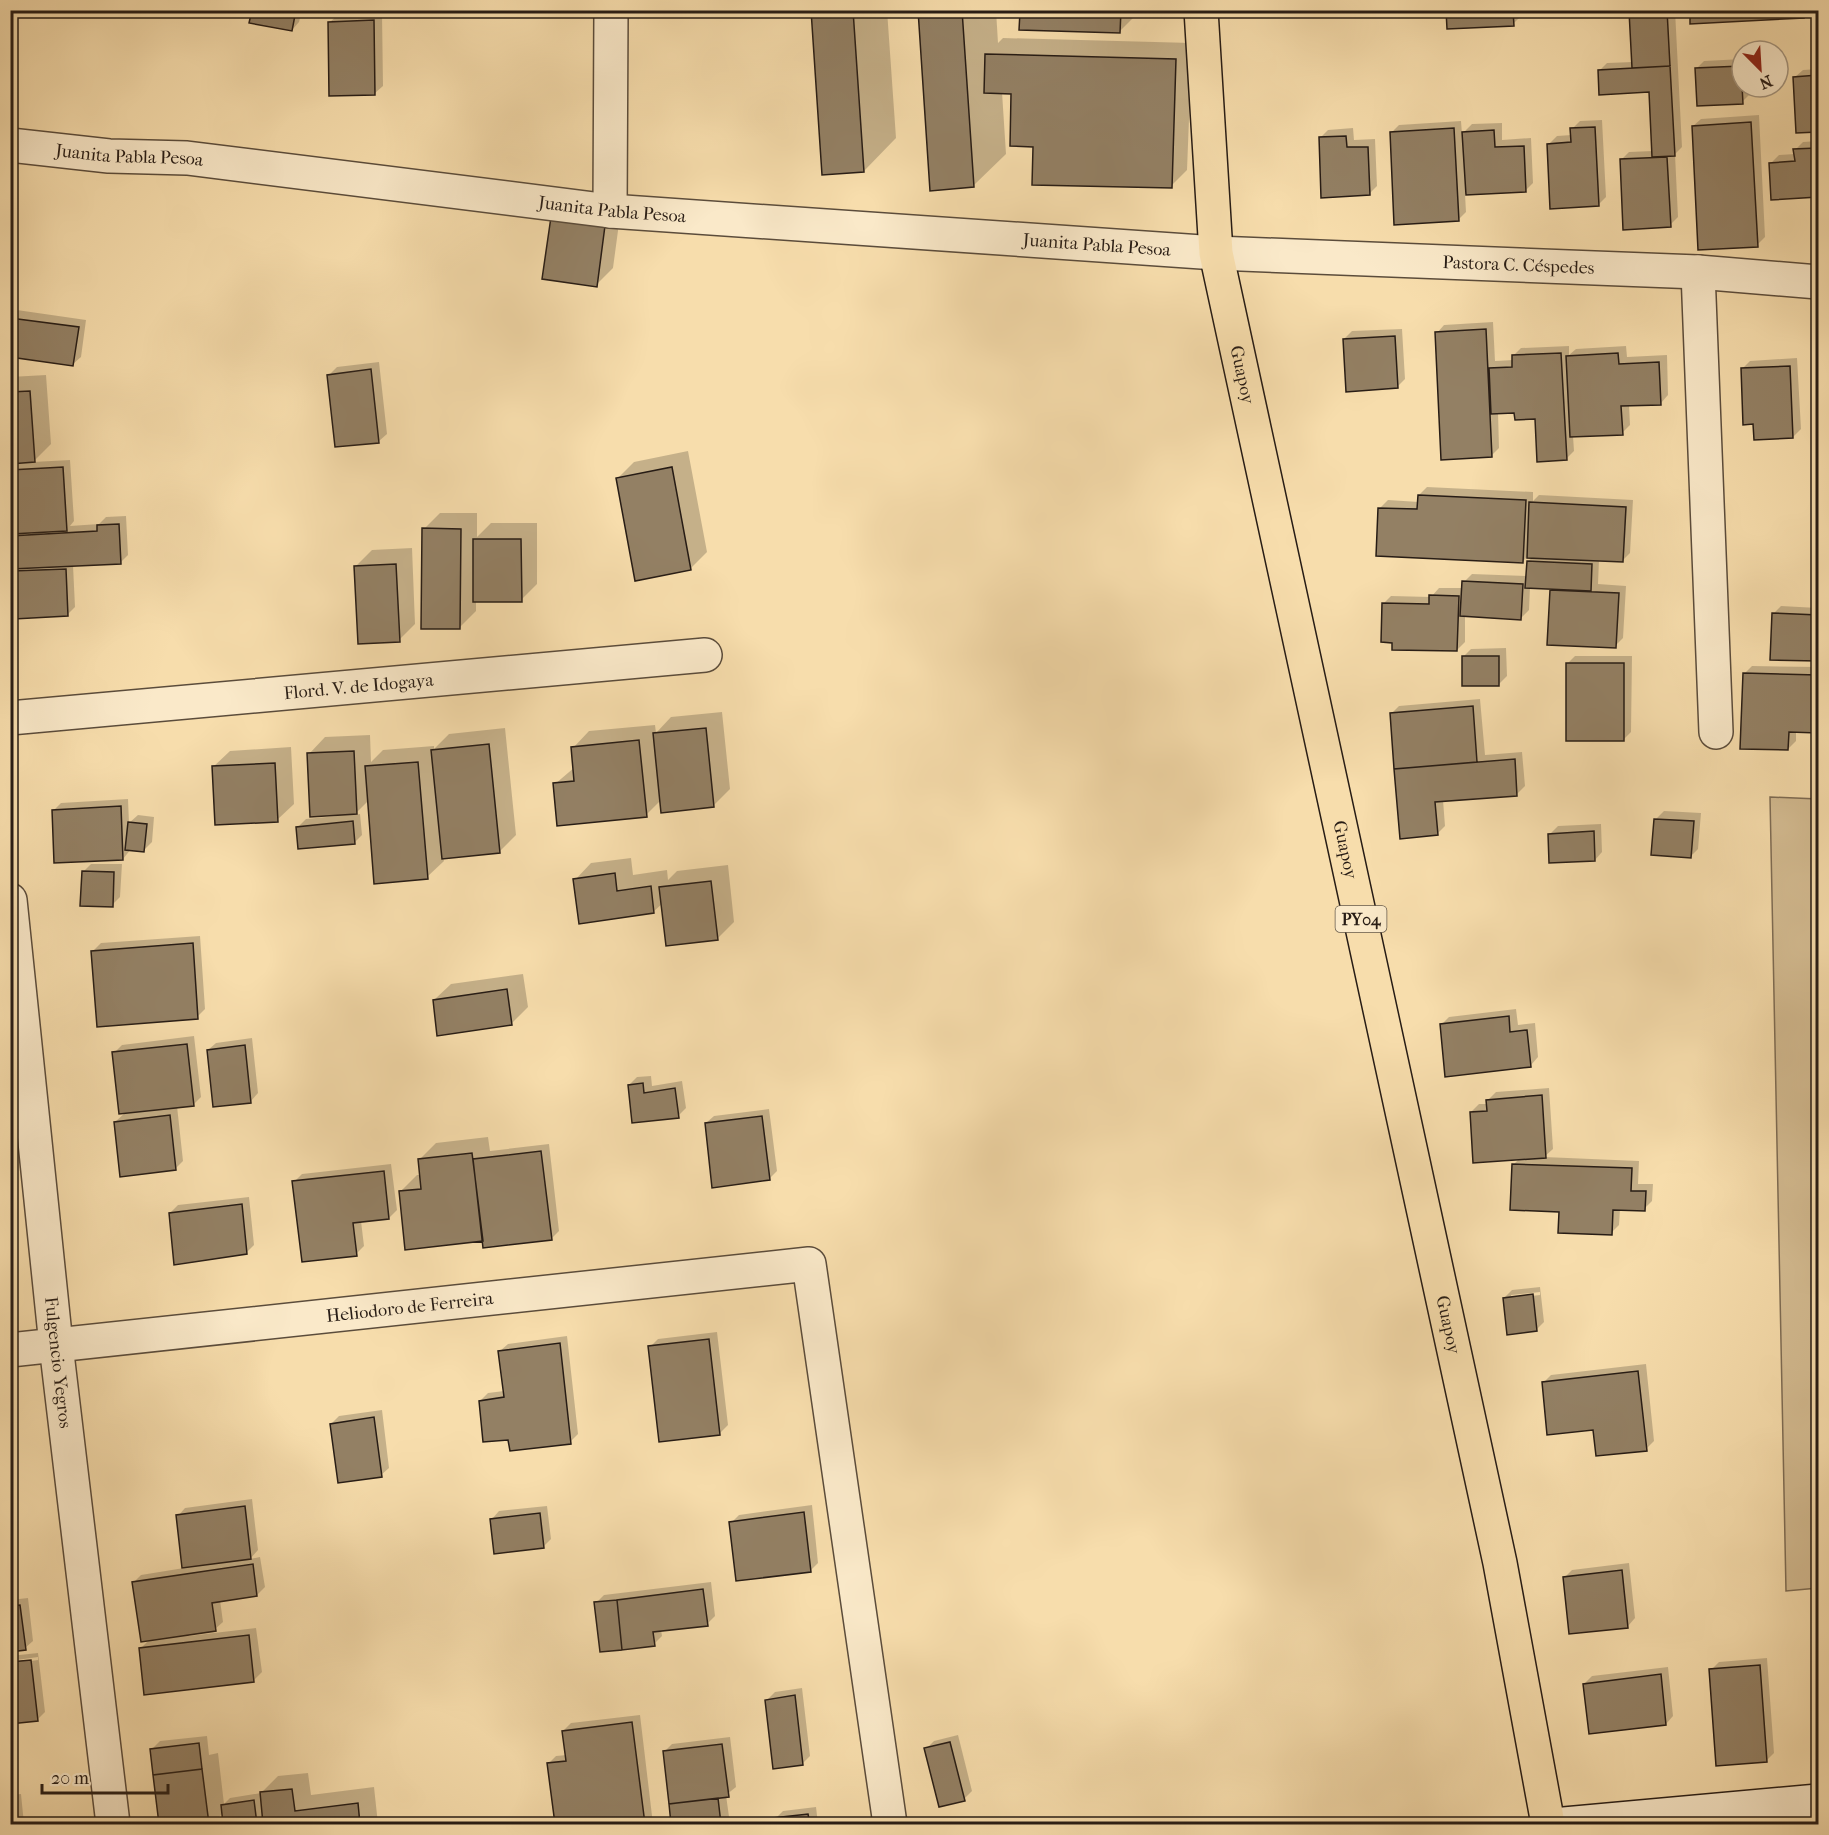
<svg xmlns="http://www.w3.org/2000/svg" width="1829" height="1835" viewBox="0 0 1829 1835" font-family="'IM FELL French Canon',serif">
<rect width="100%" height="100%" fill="#f7ddac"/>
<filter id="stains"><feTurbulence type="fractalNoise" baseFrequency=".00333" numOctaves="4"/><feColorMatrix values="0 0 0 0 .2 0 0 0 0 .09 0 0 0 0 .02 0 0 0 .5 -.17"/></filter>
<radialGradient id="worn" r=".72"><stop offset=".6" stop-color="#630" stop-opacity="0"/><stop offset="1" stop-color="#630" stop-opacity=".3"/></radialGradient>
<path fill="#d4bc92" stroke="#7e6c54" stroke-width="1.5" d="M1770 797 1818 799V1588L1786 1591Z"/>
<path fill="#0003" fill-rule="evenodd" d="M253 10H302L299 22 292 30Z
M813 10H887L896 138 864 171Z
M919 10H996L998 43 1003 38 1192 43 1187 170 1171 186 1035 146 1013 93 1002 92 1006 154 973 186Z
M1021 10H1136V15L1120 31 1021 29Z
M1448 10H1521V16L1513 24Z
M1632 10H1675L1682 147 1675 154 1678 217 1670 225 1621 160 1629 152 1653 151 1650 90 1599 71 1607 63 1633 62Z
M382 13 383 86 375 93 330 22 338 15Z
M1742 59V87H1750V94L1742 102 1696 69 1704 61Z
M1818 69V131L1797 132 1795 77 1803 70Z
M1759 115 1765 237 1757 245 1693 126 1701 119Z
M1602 120 1606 197 1598 205 1549 144 1557 136 1572 135V129L1580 121Z
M1461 121 1462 134 1472 124 1502 123V140L1531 138 1533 183 1525 191 1465 194 1466 212 1458 220 1391 133 1399 125Z
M1353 128 1354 140 1375 139 1377 186 1369 194 1320 138 1328 130Z
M1818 141V196L1773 198 1771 163 1779 155 1795 154V150L1803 142Z
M622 201 613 268 596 285 544 278Z
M10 309 86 320 81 357 73 364 10 356Z
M1493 322 1495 361 1513 360V356L1521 348 1569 346V355L1576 349 1626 346 1627 357 1667 355 1668 395 1661 403 1629 405 1630 425 1622 433 1573 436 1574 451 1566 459 1536 417 1515 411 1498 412 1499 448 1491 456 1437 333 1444 325Z
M1402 329 1405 379 1397 387 1344 339 1352 331Z
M1797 358 1801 429 1793 437 1754 423 1742 369 1750 361Z
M379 362 387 434 379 441 329 375 337 367Z
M46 375 51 444 33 462 70 460 74 521 70 526 99 524 106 517 126 516 128 555 120 563 73 565 75 607 67 615 14 572 18 568 11 536 10 469 18 462H10V377Z
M688 451 707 552 691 568 637 579 617 479 634 462Z
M1427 487 1533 492V501L1539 495 1633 500 1630 553 1622 561 1599 560 1598 584 1626 586 1623 638 1615 646 1549 643 1552 588 1530 587 1529 610 1521 618 1465 615V642L1457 650 1383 604 1391 596 1431 597 1439 588H1463L1464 582 1472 574 1527 576 1528 561 1533 557 1528 556 1522 562 1380 508 1388 500 1419 502V495Z
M440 513H477V537L491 523H537V584L521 600 476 601V611L459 628 424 529Z
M412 548 415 624 399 640 356 566 372 550Z
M1781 606 1818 608V660L1772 659 1773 614Z
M1506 648 1507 676 1499 684 1463 657 1471 649Z
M1575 656H1632L1631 732 1623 740 1567 664Z
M1752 666 1818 667V731H1796V741L1788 749 1744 674Z
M1480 699 1485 755 1522 752 1525 786 1517 794 1443 800 1445 826 1437 834 1401 837 1391 714 1399 706Z
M722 712 730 789 713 806 662 799 646 815 555 784 575 767 573 748 589 731 655 725 656 733 671 717Z
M505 728 516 835 499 852 443 857 444 861 427 877 369 800 354 815 360 814 362 835 354 843 298 827 306 819 337 816 309 754 325 737 370 735 371 762 383 750 434 746V749L449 734Z
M291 747 294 804 277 820 213 767 230 751Z
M128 799 129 823 138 815 154 817 152 842 144 850 131 849 123 859 53 811 61 803Z
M1664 811 1701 813 1698 849 1691 856 1656 819Z
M1601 824 1602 852 1595 860 1550 834 1558 826Z
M631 858 633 875 667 870 668 880 677 871 728 865 734 922 718 938 667 945 663 903 653 912 575 880 591 863Z
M91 864H122L120 897 112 905 83 872Z
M200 936 205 1009 197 1017 93 951 101 943Z
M523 974 528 1007 511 1024 434 1000 451 984Z
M1516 1009 1518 1025 1535 1023 1538 1057 1531 1065 1441 1025 1449 1017Z
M194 1036 201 1097 193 1105 177 1106 183 1161 175 1169 115 1122 126 1112 114 1053 122 1045Z
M252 1038 258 1093 251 1101 208 1050 216 1043Z
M651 1076 652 1086 682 1081 686 1108 678 1116 629 1085 637 1077Z
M1549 1088 1553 1149 1544 1157 1639 1161 1638 1184H1653L1652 1201 1644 1209H1620L1619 1225 1611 1233 1560 1210 1514 1164 1520 1158 1471 1112 1479 1104H1488V1100L1496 1092Z
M769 1109 777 1171 769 1179 706 1123 714 1116Z
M488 1137 490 1151 549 1144 559 1231 551 1239 400 1192 417 1175H421L419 1160 436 1143Z
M391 1164 397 1210 389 1218 361 1221 364 1246 356 1254 294 1182 302 1174Z
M249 1197 254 1245 246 1253 170 1213 178 1205Z
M1540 1287 1544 1322 1536 1330 1504 1298 1512 1290ZM1540 1292V1295L1511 1298V1295Z
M717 1332 728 1425 720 1433 650 1347 658 1339Z
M567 1336 578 1434 570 1442 509 1438 480 1401 488 1393 504 1391 500 1351 508 1344Z
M1646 1364 1654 1441 1646 1449 1594 1428 1543 1383 1551 1375Z
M382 1410 389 1468 381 1475 331 1424 339 1416Z
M252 1499 258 1550 250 1559 260 1557 265 1587 257 1595 220 1600 223 1622 215 1629 188 1633 189 1636 256 1628 262 1672 254 1680 140 1649 150 1639 133 1583 141 1575 184 1568 178 1516 185 1508Z
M812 1505 818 1563 810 1571 731 1523 739 1515Z
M547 1506 551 1539 543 1547 492 1519 499 1511Z
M1629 1563 1635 1618 1628 1626 1564 1578 1572 1570Z
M711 1582 715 1616 707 1624 661 1630 662 1636 654 1644 596 1603 604 1595Z
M28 1598 33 1641 25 1648 10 1650V1600Z
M38 1653 45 1712 37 1720 10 1664 38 1660V1657L10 1661V1656Z
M1767 1658 1774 1753 1766 1761 1711 1670 1719 1662Z
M1668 1667 1673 1716 1666 1724 1584 1684 1592 1676Z
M802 1688 810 1756 802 1764 767 1700 775 1692Z
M640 1715 653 1824H557L548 1764 556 1756 567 1755 563 1731 571 1723Z
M958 1735 972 1791 964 1799 926 1749 934 1741Z
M207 1736 209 1755 218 1753 224 1804 230 1798 261 1793 278 1776 308 1773 311 1795 374 1787 378 1824H225L223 1813 212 1824H161L152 1749 160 1741Z
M730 1737 736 1787 726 1795 730 1824H673L664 1752 672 1744Z
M21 1794 24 1824H10V1795Z
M816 1807 818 1824H776L775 1819 783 1811Z"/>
<path fill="#938064" stroke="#271c15" stroke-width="1.5" d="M252 10H296L292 31 249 23Z
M811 10H853L864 172 822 175Z
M918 10H962L974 187 930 191Z
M1121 10 1120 33 1019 30 1020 12 1003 11Z
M1446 10H1513L1514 26 1447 29Z
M1667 10 1670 66 1632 68 1629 11Z
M1690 10H1803L1804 18 1690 24Z
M374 20 375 95 329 96 328 22Z
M985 54 1176 59 1172 188 1032 185 1033 147 1010 146 1011 94 984 93Z
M1670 66 1675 156 1652 157 1649 92 1599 95 1598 70Z
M1741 66 1743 104 1697 106 1695 68Z
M1818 75V132L1796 133 1793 77Z
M1751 122 1758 247 1698 250 1692 126Z
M1595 127 1599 206 1550 209 1547 144 1571 142 1570 128Z
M1454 128 1459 221 1394 225 1390 132Z
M1494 130 1495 147 1524 146 1526 192 1466 195 1462 132Z
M1346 136 1347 147H1368L1370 195 1321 198 1319 137Z
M1817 148 1818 197 1771 200 1769 163 1795 161 1793 149Z
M1667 157 1671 227 1623 230 1620 159Z
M552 210 606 218 597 287 542 279Z
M10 318 79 327 73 366 10 357Z
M1486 329 1492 457 1441 460 1435 332Z
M1395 336 1398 388 1346 392 1343 339Z
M1561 353 1567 460 1537 462 1535 419 1515 420 1514 413 1491 414 1489 368 1512 367V355Z
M1618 353 1619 364 1659 362 1661 405 1621 406 1623 435 1570 437 1566 356Z
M1790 366 1793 438 1754 440 1753 424 1743 425 1741 368Z
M371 369 379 443 335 447 327 375Z
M30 391 35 462 10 464V392Z
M63 467 67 531 11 534 10 470Z
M672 467 691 570 635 581 616 478Z
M1418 495 1526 500 1523 563 1376 556 1378 508 1417 509Z
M1529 502 1626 507 1623 562 1527 558Z
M119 524 121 564 11 569 10 536 97 531V525Z
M422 528 461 529 460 629H421Z
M473 539H521L522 602H473Z
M1527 561 1592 564 1591 591 1525 588Z
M396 564 400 642 358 644 354 566Z
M66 569 68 616 14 619 12 571Z
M1462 581 1523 584 1521 620 1460 616Z
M1550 590 1619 593 1616 648 1547 645Z
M1429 595 1459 596 1457 651 1392 650V643L1381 642 1382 603 1429 604Z
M1772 613 1818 615V661L1770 660Z
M1462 656H1499V686H1462Z
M1566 663H1624V741H1566Z
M1743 673 1818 675V733L1789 732 1788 750 1740 749Z
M1473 706 1477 762 1394 769 1390 713Z
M706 728 714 807 661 813 653 733Z
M639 740 647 817 557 826 553 783 574 781 571 747Z
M489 744 500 853 442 859 431 750Z
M354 751 357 814 310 817 307 753Z
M1515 759 1517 796 1435 802 1438 835 1400 839 1394 769Z
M418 762 428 879 374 884 365 766Z
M275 763 278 822 215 825 212 766Z
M121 806 123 860 54 863 52 810Z
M1654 819 1694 821 1691 858 1651 855Z
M353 821 355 844 298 849 296 827Z
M128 822 147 824 144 852 125 850Z
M1594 831 1595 861 1549 863 1548 834Z
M82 871 114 872 113 907 80 906Z
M615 873 617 891 651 886 654 913 579 924 573 879Z
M711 881 718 940 666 946 659 887Z
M193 943 198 1019 97 1027 91 951Z
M507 989 512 1025 437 1036 433 1000Z
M1509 1016 1510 1032 1527 1030 1531 1067 1445 1077 1440 1024Z
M187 1044 194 1106 119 1114 112 1052Z
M245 1045 251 1103 213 1107 207 1050Z
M643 1083 644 1093 675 1088 679 1118 632 1123 628 1085Z
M1542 1095 1546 1158 1473 1163 1470 1112 1487 1111 1486 1100Z
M170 1115 176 1170 120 1177 114 1122Z
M762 1116 770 1180 712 1188 705 1123Z
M541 1151 552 1240 483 1248 473 1159Z
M472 1153 483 1241 405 1250 399 1191 421 1189 418 1159Z
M1512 1164 1632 1168 1631 1191H1646L1645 1211 1613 1210 1612 1235 1558 1233 1559 1212 1510 1210Z
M384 1171 389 1219 353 1223 357 1256 302 1262 292 1181Z
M242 1204 247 1254 174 1265 169 1213Z
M1533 1294 1537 1331 1507 1335 1503 1298Z
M709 1339 720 1435 659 1442 648 1346Z
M560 1343 571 1444 510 1451 508 1440 483 1442 479 1401 504 1397 498 1351Z
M1638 1371 1647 1451 1596 1456 1593 1430 1547 1435 1542 1382Z
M374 1417 382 1477 338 1483 330 1424Z
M245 1506 251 1559 182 1568 176 1515Z
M804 1512 811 1572 736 1581 729 1522Z
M540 1513 544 1548 494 1554 490 1519Z
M253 1564 257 1596 212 1603 216 1631 141 1642 132 1582Z
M1622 1570 1628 1628 1569 1634 1563 1577Z
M703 1589 708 1626 653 1632 655 1646 622 1650 617 1600Z
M617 1600 622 1650 600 1652 594 1602Z
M20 1605 26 1650 10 1652V1606Z
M249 1635 254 1682 144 1695 139 1648Z
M31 1660 38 1721 10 1724V1662Z
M1760 1665 1767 1762 1716 1766 1709 1669Z
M1661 1674 1666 1725 1589 1734 1583 1684Z
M795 1695 803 1765 773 1769 765 1700Z
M632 1722 645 1824H555L547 1763 566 1761 562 1731Z
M950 1742 965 1801 939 1807 924 1748Z
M199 1743 202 1769 153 1775 150 1749Z
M722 1744 729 1797 669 1804 663 1751Z
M202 1769 209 1824H159L153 1775Z
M292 1789 295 1811 358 1803 360 1824H263L260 1792Z
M718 1798 721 1824H671L669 1804Z
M254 1800 257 1824H223L221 1805Z
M13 1801 15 1824H10V1802Z
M808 1814 810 1824H774L773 1818Z"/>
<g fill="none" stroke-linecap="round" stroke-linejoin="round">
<defs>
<g id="minor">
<path id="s1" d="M10 145 109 156 187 158 610 211 1216 253 1698 272 1818 282"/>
<path d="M610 211 611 10"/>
<path d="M1698 272 1716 732"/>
<path id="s2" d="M10 718 705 655"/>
<path id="s3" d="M10 900 56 1345 113 1824"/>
<path id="s4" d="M10 1350 809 1264 890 1824"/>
</g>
<path id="secondary" d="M1564 1824 1818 1801"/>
<g id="primary">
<path id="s5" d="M1201 10 1216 253 1500 1563 1548 1824"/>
</g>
</defs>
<use href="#minor" stroke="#5b4c3b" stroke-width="36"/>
<use href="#secondary" stroke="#271c15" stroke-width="36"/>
<use href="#primary" stroke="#271c15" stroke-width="36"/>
<use href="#minor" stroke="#fae9c9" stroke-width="33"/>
<use href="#secondary" stroke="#fae9c9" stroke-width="33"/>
<use href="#primary" stroke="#f7ddac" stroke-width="33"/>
</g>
<g text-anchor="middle" stroke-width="6" stroke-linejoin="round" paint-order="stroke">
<rect fill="#fae9c9" stroke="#665a4b" stroke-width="1.5" x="1335.5" y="906" width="51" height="26" rx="4.5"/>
<g font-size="16" font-weight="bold" fill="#271c15">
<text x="1361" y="925">PY04</text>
</g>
<g font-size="18" fill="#271c15" stroke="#fae9c9">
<text dy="6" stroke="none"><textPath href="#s1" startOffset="120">Juanita Pabla Pesoa</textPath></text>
<text dy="6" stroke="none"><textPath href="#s1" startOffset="606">Juanita Pabla Pesoa</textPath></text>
<text dy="6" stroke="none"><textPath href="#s1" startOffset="1092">Juanita Pabla Pesoa</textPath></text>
<text dy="6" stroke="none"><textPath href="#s1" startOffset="1514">Pastora C. Céspedes</textPath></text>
<text dy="6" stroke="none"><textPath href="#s5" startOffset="368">Guapoy</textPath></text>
<text dy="6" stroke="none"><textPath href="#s2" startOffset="350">Flord. V. de Idogaya</textPath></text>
<text dy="6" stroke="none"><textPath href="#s5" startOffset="854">Guapoy</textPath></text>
<text dy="6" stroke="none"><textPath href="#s4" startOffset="402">Heliodoro de Ferreira</textPath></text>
<text dy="6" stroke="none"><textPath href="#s5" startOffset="1340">Guapoy</textPath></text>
<text dy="6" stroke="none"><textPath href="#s3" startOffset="465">Fulgencio Yegros</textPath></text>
</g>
</g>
<rect width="1829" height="1835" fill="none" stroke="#f7ddac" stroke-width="36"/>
<rect x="12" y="12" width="1805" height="1811" fill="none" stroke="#271c15" stroke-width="3"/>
<rect x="18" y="18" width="1793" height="1799" fill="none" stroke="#271c15" stroke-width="1.5"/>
<g transform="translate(1760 69) rotate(156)"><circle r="28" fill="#fae9c9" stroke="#a69781" stroke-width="1.5"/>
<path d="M0-4.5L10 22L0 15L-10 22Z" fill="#8f2418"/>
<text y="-9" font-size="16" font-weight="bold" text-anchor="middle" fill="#271c15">N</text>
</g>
<path d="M42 1784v9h126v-9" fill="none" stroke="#271c15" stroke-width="3"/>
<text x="51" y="1784" font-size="18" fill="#271c15" stroke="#fae9c9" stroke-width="4.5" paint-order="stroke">20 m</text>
<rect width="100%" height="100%" filter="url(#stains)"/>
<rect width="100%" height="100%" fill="url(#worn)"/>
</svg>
